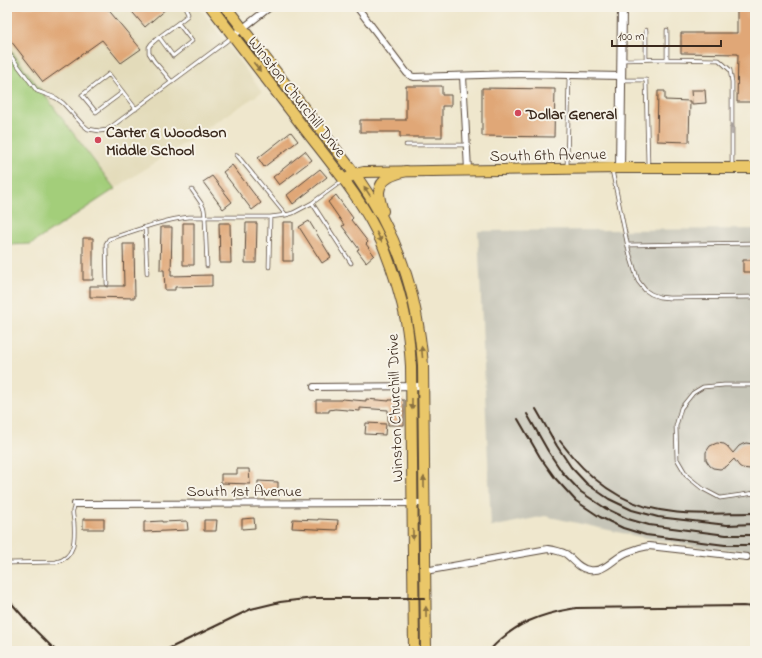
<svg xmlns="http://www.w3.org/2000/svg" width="762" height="658" viewBox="0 0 762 658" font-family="'Indie Flower',sans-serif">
<rect width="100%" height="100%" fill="#f7f3e8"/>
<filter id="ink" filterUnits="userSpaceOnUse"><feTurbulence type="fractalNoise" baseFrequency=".025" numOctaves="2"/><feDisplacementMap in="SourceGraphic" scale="8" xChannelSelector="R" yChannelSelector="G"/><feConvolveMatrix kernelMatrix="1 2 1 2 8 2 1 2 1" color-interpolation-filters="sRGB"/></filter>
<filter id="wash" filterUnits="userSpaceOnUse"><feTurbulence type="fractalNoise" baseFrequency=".012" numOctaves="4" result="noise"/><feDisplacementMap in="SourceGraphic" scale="16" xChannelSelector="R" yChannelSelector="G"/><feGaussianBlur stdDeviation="0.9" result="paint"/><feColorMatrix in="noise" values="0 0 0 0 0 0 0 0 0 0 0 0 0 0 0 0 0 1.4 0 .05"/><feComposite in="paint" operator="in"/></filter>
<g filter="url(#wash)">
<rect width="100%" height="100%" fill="#efe7cd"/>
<path fill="#e3dbba" d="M7 7H199L262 92 31 244 7 245Z"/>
<path fill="#c6c5b8" d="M755 229V550L711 549 636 536 545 516 491 527 478 231Z"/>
<path fill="#a3ce7a" stroke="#6f7c4c" d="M7 45 115 189 31 244 7 245Z"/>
<g id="blocks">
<path fill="#e0a777" d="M7 7H106L141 49 121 63 102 40 43 82 7 36Z
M128 7H168L145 27Z
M737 8H755V102H737L738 54 681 53V33H737Z
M406 86H442V95H451V106H442V137H400V132H360V120H406Z
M482 88 555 89 554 137 482 136Z
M691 90H705L706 103 692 104Z
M658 91H665V100L690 101 689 142 657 141Z
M291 132 298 141 264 167 258 158Z
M305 151 312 160 279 185 273 177Z
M232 165 261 203 252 210 223 172Z
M320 169 327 177 293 204 287 195Z
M212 176 232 202 223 209 203 182Z
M336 195 353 218 351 220 368 242 366 244 374 255 366 262 357 250 359 249 342 226 344 225 328 202Z
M309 221 331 257 322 263 299 227Z
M283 222H293V261H283Z
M183 223H194V265H183Z
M219 223H230L231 263H220Z
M246 223H257L256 263H245Z
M161 227H172L171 276 212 275V286L175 287V290H165L164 270H160Z
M83 238H93V280H83Z
M123 244H134L135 298 90 297V286H105L107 287 109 286H124Z
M743 260H755V272H743Z
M342 399 366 401V399L389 401V400H404V425H388V410L360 408V411L335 409 329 410V412H316V400H341Z
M366 423 386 424 385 435 365 434Z
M717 443 724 444 727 446 733 453 739 446 743 444 746 443 753 444 755 445V466L750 469 742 468 739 466 734 459 727 466 724 468 720 469 713 468 710 466 706 460V452L710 446Z
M237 469H249L250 484 221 483V474H237Z
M258 481 278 482V492L258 491Z
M254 518 255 528 242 529V519Z
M83 519H104V529H83Z
M293 519 318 520V519L338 520 337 530 292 528Z
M204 520H217L216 531H204Z
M162 521V522L187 521 188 530 144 532V522Z"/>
</g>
</g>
<g filter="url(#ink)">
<use href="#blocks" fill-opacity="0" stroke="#564638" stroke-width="1"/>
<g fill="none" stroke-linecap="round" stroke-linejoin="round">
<defs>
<path id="service" d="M178 23 192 41 173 56 159 37Z
M178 23 187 16 188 13 185 7
M667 30V59
M159 37 151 44 149 47V53L154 61 172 82
M7 51 37 91 56 98 63 103 82 124 88 129 100 131 107 130 232 37
M646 59V30
M622 60 667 59 719 60 730 70 732 82V166
M623 80H646L648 166
M123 92 96 112 82 95 109 74 136 109
M406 145H466
M237 155 286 215
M567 167 569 75
M612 170 629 252 638 281 645 290 651 294 659 297 669 298 755 297
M192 190 201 203 204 209 205 217 207 266
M312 203 351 263
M145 227 147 273
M628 245 755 243
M269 267 270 217
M107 284 106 244 109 239C135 231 161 220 189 217H270L286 215 293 213 312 203 342 181
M755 385H724L703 387 693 393 681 408 676 426 677 459 687 476 703 489 720 498 755 493
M7 563 56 562C75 558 75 540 74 523 74 519 72 514 73 510 74 508 74 506 75 504"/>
<path id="minor" d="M357 7 407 73 411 76 414 77 519 74 621 76
M233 36 270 7
M463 76 468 170
M314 387 424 386
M75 504 424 503
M425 571 548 549C554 550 560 551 566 554 574 560 578 568 589 570 605 573 614 557 628 552 635 549 642 547 649 546L747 557"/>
<path id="tertiary" d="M620 168 622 7"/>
<path id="primary" d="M344 180 355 174 364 172 620 168H755"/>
<path id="trunk" d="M211 7C243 49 275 90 307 132 334 167 364 202 382 243 392 268 401 294 406 321 409 336 410 351 411 366L414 651
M226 7 355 174C398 235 417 291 423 365L426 651
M383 211C381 205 379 198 379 192 380 178 395 174 406 171"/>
</defs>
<use href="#service" stroke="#564638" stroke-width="4.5"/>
<use href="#minor" stroke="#564638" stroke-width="8"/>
<use href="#tertiary" stroke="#564638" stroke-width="10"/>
<use href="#primary" stroke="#564638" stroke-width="12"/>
<use href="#trunk" stroke="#564638" stroke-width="12"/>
<use href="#service" stroke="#fff" stroke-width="3"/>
<use href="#minor" stroke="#fff" stroke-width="6"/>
<use href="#tertiary" stroke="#fff" stroke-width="8"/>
<use href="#primary" stroke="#eac769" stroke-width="10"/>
<use href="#trunk" stroke="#eac769" stroke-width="10"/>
<path stroke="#3b2a1e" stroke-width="2" d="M536 409 557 446 571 467 587 484 609 499 632 510 658 517 727 525 755 524
M527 414 548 451 562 472 581 492 605 508 628 519 649 525 726 535H755
M518 419 540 457 555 478 576 501 600 517 623 528 646 535 725 545H755
M560 441C585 475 618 503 660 510 692 516 724 513 755 513
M7 598 33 628 56 651
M164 651 251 609 280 602 314 598H425
M489 651C514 623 540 614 576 608L743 606 755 607"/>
</g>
<defs><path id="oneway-solid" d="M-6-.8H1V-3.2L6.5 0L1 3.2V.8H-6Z"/></defs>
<g fill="#8a7140">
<use href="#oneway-solid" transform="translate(257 67) rotate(52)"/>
<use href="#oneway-solid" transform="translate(367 191) rotate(-123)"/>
<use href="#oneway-solid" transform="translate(379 237) rotate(63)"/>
<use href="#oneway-solid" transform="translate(422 352) rotate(-95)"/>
<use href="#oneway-solid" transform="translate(412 404) rotate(90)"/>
<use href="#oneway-solid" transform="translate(424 482) rotate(-90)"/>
<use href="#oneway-solid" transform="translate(413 534) rotate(89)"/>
<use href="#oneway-solid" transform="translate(426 612) rotate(-91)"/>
</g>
<use fill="#a79f9a" href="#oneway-solid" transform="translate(732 129) rotate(-91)"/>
</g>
<g fill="#d1495b" stroke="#f7f3e8" stroke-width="1.5">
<circle cx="518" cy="113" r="4"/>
<circle cx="98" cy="140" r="4"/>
</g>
<g text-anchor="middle" stroke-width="4" stroke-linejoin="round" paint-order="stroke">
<g font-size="16" fill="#3b2a1e" stroke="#f7f3e8">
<text transform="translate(298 96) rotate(52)" y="6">Winston Churchill Drive</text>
<text transform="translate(548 154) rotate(-1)" y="6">South 6th Avenue</text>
<text transform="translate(394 408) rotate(-92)" y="6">Winston Churchill Drive</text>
<text x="244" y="496">South 1st Avenue</text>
</g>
<g font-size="16" font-weight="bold" fill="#3b2a1e" stroke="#f7f3e8" text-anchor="start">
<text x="526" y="119">Dollar General</text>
<text x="106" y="137">Carter G Woodson<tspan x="106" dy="18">Middle School</tspan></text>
</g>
</g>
<rect width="762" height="658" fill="none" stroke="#f7f3e8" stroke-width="24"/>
<path d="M612 40v6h109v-6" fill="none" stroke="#3b2a1e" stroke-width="2"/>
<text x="618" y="40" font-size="12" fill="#3b2a1e" stroke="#f7f3e8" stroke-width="3" paint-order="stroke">100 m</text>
</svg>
